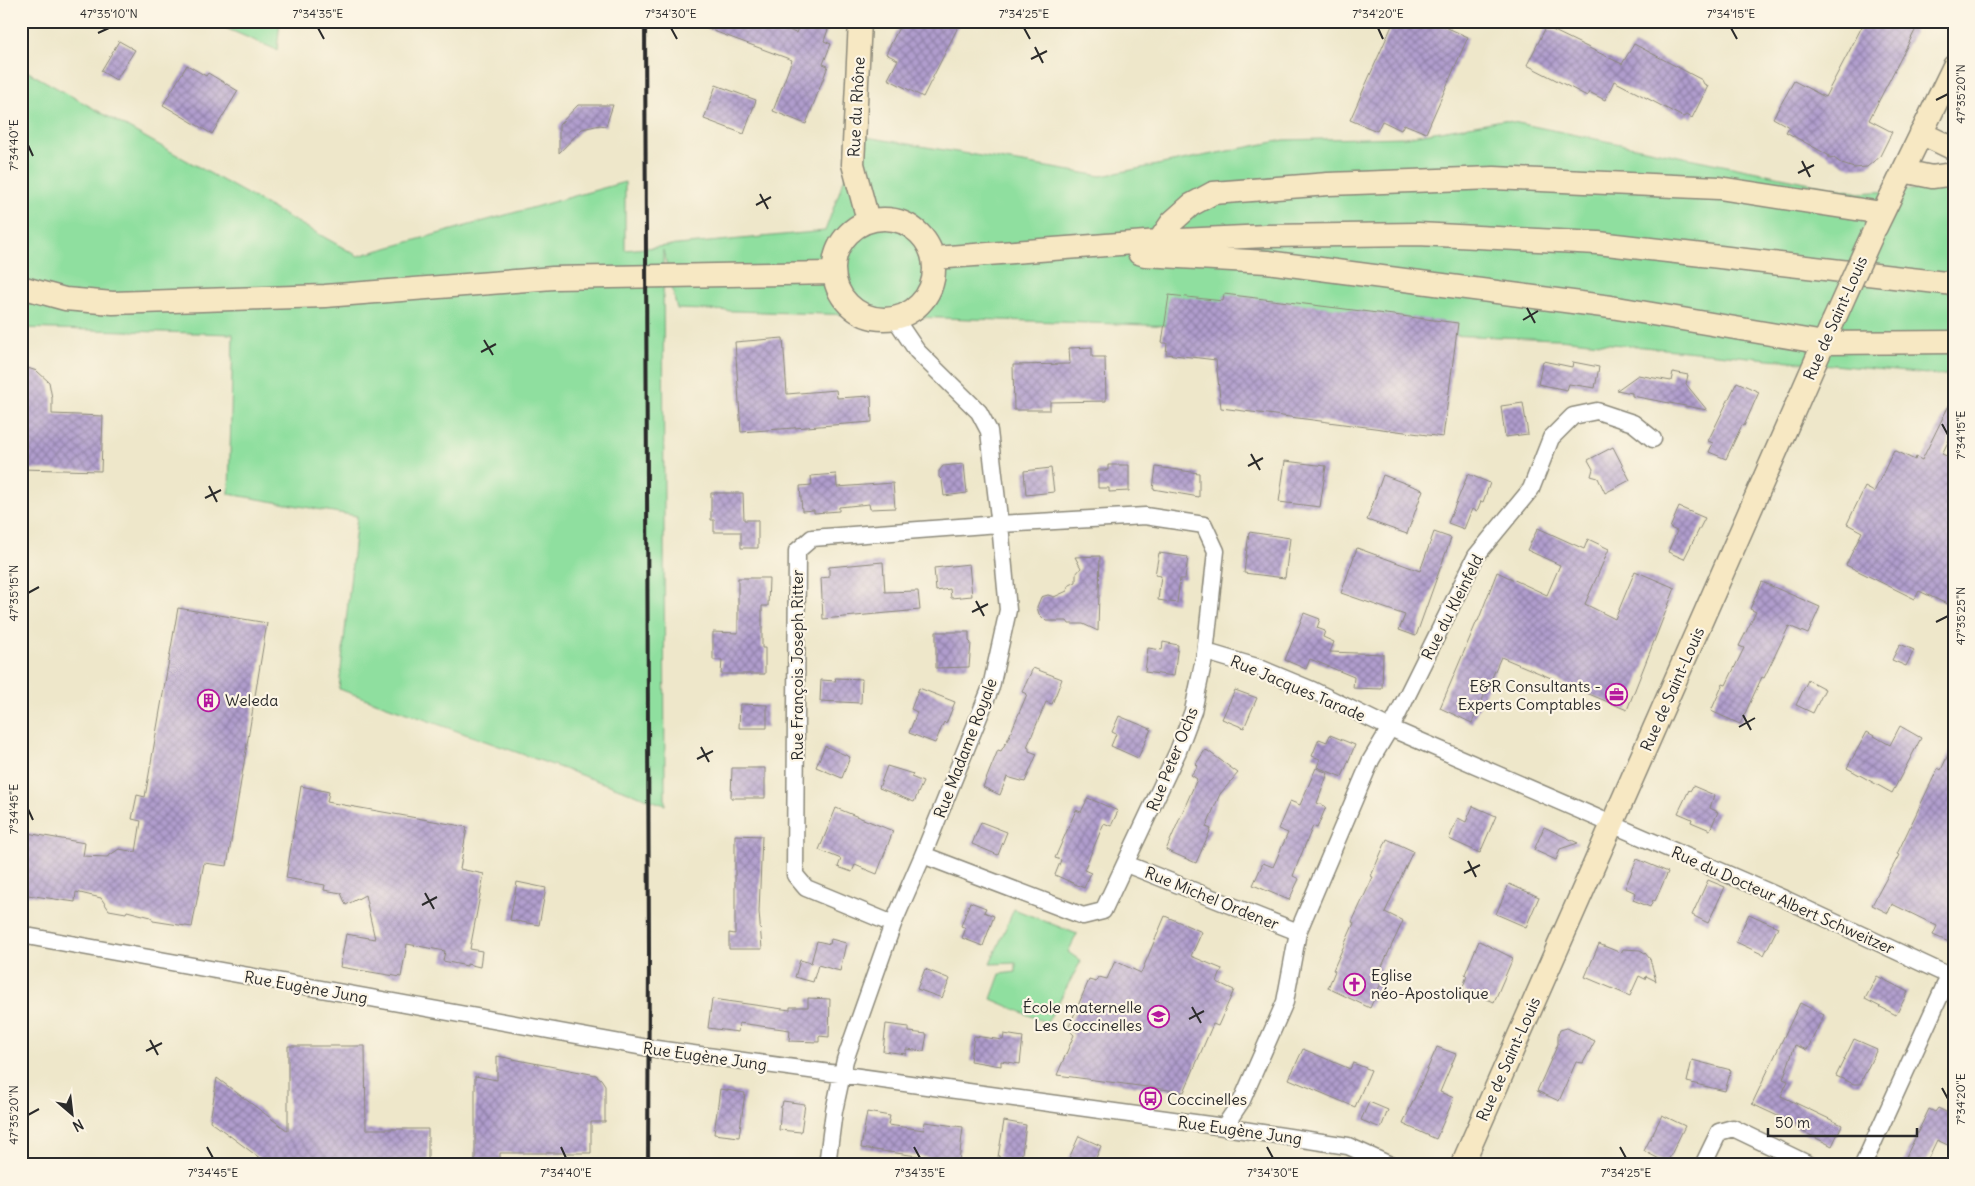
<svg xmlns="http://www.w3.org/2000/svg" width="1975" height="1186" viewBox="0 0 1975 1186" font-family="Delius,sans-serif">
<defs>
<pattern id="building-cross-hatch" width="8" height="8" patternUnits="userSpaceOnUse" patternTransform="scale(1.25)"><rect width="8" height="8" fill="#b09dcd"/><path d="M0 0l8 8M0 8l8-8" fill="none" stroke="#8f80a7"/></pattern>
</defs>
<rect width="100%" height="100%" fill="#fcf5e5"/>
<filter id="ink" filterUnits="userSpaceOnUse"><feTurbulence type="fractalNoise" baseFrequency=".02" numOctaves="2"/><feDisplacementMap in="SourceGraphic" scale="10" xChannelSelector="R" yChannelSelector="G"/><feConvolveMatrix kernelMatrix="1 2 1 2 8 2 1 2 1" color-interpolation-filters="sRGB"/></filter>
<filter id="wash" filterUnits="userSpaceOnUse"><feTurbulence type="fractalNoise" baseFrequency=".0096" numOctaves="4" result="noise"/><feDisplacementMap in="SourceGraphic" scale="20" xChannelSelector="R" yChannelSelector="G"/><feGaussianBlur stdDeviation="1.12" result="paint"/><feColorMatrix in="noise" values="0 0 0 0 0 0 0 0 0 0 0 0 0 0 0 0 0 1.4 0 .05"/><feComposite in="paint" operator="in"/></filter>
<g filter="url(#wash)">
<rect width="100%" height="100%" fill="#eee7ca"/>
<path fill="#8fdf9f" stroke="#5d8565" d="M209 21H280L277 50Z
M21 68 358 256 625 182V250L825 231 860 136 1101 176 1284 140 1406 137 1503 120 1859 193 1954 187V375H1938L1559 339 677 309 663 250 665 805 339 689 357 516 229 494 233 334 21 328Z
M1014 909 1077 934 1068 952 1081 961 1047 1023 991 999 1000 974 1016 972V963L990 964Z"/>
<g id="blocks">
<path fill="url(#building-cross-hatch)" d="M693 21H765L796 33 801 21H831L824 41 831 44 823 64 828 66 806 124 773 111 792 60 692 23Z
M902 21H961L923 97 888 79 898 60 886 54Z
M1394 21H1432L1468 37 1426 133 1404 124 1401 130 1382 121 1377 131 1350 120Z
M1865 21H1920L1869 120 1892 132 1880 156 1867 167 1854 168 1842 164 1834 158 1830 159 1828 155 1786 132 1789 127 1773 118 1794 81 1825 97Z
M1546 27 1622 64 1634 44 1702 80 1704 84 1708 86 1692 118 1687 115 1683 117 1614 81 1605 100 1589 92 1587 96 1527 65Z
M119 41 135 50 116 80 101 71Z
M187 65 206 76 208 73 238 91 212 134 163 105Z
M716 85 756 100 744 134 704 119Z
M578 105H613L606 126 600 125 582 129 559 153V125Z
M1224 294 1458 323 1443 437 1221 408 1216 360 1166 354 1167 343H1162L1169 295 1223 301Z
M783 338 787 394 836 390 837 398 871 396 872 422 741 432 735 342Z
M1092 347V357H1105L1106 401 1050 402V410H1014L1013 365 1070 364 1069 348Z
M1543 361 1572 367 1573 362 1599 367 1595 388 1569 384 1567 390 1538 384Z
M21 366 37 371 49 382 52 398V414L103 416 101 471 21 469Z
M1673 372 1688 375 1686 384 1707 410 1632 396V393L1617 390 1638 375 1671 381Z
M1737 382 1759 392 1744 426 1742 425 1726 459 1709 452 1713 443 1708 441Z
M1954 395V430L1942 454 1954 459V590L1947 604 1919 591 1915 599 1846 565 1862 532 1847 524 1865 487 1874 492 1894 450 1915 460 1916 457 1922 460Z
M1523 403 1528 434 1505 437 1501 406Z
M1613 447 1630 480 1605 493 1598 478 1591 476 1593 469 1588 460Z
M1285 461 1326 466 1320 507 1279 502Z
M964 464 967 493 944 496 942 480 939 477V471L943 466Z
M1108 465H1129V491L1109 492V488H1098V470H1108Z
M1156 467 1199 473V497L1153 489Z
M1051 468 1054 492 1026 495 1024 471Z
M836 474 837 487 893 483 895 508 870 509 869 504 839 507V511L814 513V510L802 511 800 486 812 485 811 476Z
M1468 474 1490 483 1483 502 1481 501 1477 511 1472 509 1464 529 1448 523Z
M1383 475 1423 490 1407 534 1367 520Z
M711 493H743L744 520H758V548H741V532H714V520H711Z
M1679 507 1705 518 1684 559 1668 552 1677 531 1670 528Z
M1538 528 1584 549 1588 539 1609 549 1585 604 1615 619 1635 571 1675 588 1627 710 1501 657 1472 723 1440 708 1477 621H1478L1497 572 1547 595 1560 565 1527 550Z
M1249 532 1290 538 1285 578 1244 573Z
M1434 532 1451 538 1416 636 1399 630 1405 615 1341 593 1357 548 1420 571Z
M1159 553 1188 557 1185 579H1180L1177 603 1158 600 1161 576 1155 575Z
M1100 556 1098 631 1083 624H1069L1067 621H1046L1039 614 1037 607 1041 597 1048 595 1054 597 1067 591 1068 586 1076 582V574L1081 568 1075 557Z
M883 562 885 592 918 591 920 610 823 619 821 578 829 577V567Z
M969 564 972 596 951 598 950 589 936 591 934 568Z
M738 578H769L768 606H762V648H765V674H721L722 660H713V632L738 633Z
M1762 582 1820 607 1808 634 1789 626 1764 678 1762 677 1740 724 1711 711 1723 684 1726 685 1744 648 1739 646 1756 612 1750 609Z
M178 608 267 623 227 866 204 863 192 927 153 921 151 917 127 911 126 913 109 910 101 898 76 892 75 902 21 894V832L85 843 83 856 107 857 119 849 136 852 141 821 132 819 137 795 145 797Z
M1304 613 1320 619 1317 628 1325 631 1323 637 1334 642 1330 652 1383 654 1382 689 1353 688 1354 677 1310 659 1306 669 1285 660Z
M936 632H969V641L971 643 969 667 936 668Z
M1163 642 1178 645 1174 676 1145 672 1148 648 1162 650Z
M1900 644 1914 650 1906 666 1892 660Z
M1033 668 1062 679 1052 704 1046 702 1027 747 1029 748V751L1037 754 1025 782 1007 777 1000 795 983 787 998 750 1001 751 1008 739 1027 694 1022 692Z
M835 678 862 679 861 703 820 701 821 680 836 681Z
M1808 680 1825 689 1813 713 1796 705Z
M919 688 955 702 946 724 944 722 935 743 909 733 917 712 911 709Z
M1235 690 1257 698 1244 728 1222 719Z
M740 704 767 705V728H739Z
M1119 716 1151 729 1138 758 1111 746 1116 734 1112 732Z
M1900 726 1921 738 1892 793 1847 768 1867 732 1890 745Z
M1330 735 1355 745 1342 777 1317 767 1320 759 1312 756 1319 739 1327 742Z
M1954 742V934L1949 942 1933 935 1937 926 1892 904 1888 913 1872 905 1899 855 1897 854 1938 768 1941 770Z
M825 746 850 757 842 778 816 767Z
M1205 750 1208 751 1238 773 1220 794 1206 827 1211 829 1196 863 1166 850 1197 779 1191 775 1198 766 1196 764Z
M887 766 913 774 911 777 923 782 914 802 879 788Z
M732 768H765V798H731Z
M1316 768 1328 773 1317 803 1326 807 1317 828 1313 826 1299 860 1293 876 1299 879 1289 900 1253 885 1263 863 1273 867 1288 833 1278 829 1290 801 1300 805Z
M301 786 329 792 327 802 467 827 460 869 484 874 470 949 482 951 480 967 467 964V966L443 961 445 951 407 944 401 977 340 967 346 934 375 939 365 895 346 905 341 893 324 890 325 885 286 878Z
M1693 786 1714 795 1710 808 1718 812 1710 830 1691 822 1692 819 1678 813 1689 790 1690 791Z
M1088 798 1118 811 1111 826 1104 823 1084 870 1091 873 1084 888 1055 875 1061 860 1055 858 1076 810 1081 812Z
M1473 806 1496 816 1480 853 1449 839 1458 818 1466 822Z
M836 808 893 831 877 874 855 865 852 872 838 867 841 859 819 850Z
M981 822 1007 832 998 855 972 844Z
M1544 827 1578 843 1560 849 1556 860 1534 850Z
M735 835 762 836 759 912 762 949H729V933L735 934Z
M1387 839 1413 851 1385 912 1403 921 1377 977 1383 979 1370 1008 1328 988 1335 971 1333 970 1354 923 1352 922 1373 877 1371 876Z
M1637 859 1668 872 1655 901 1653 900 1650 907 1633 900 1636 893 1625 888Z
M1708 880 1725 887 1708 923 1692 915Z
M517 882 546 888 539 925 510 920Z
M1509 884 1539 897 1526 927 1496 914Z
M970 902 986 908 984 912 994 916 983 946 962 938 966 928 961 926Z
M1749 914 1778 927 1764 955 1736 942Z
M1165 916 1202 932 1191 956 1222 969 1217 982 1234 990 1218 1026 1213 1024 1184 1092 1057 1075 1074 1035 1068 1029 1089 980 1096 982 1099 977 1107 979 1115 961 1141 973Z
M831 939 846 943 840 971 818 965 813 982 795 977 800 960 811 963 817 941 830 944Z
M1479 941 1513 958 1494 1002 1477 995 1475 997 1464 992V990L1462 989 1467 976 1465 974Z
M1599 944 1621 953 1623 949 1640 950 1645 953 1650 959 1656 981 1646 976 1645 979 1639 976 1630 996 1585 977Z
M925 969 950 979 942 998 917 989Z
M1877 976 1908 992 1896 1015 1865 999Z
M808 998 830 999 829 1037 819 1036V1042L789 1041 790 1030 739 1023 738 1032 708 1028 712 999 790 1010V1007H808Z
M1800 1003 1824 1015 1807 1050 1795 1045 1783 1079 1788 1081 1781 1096 1842 1125 1832 1146 1796 1128 1797 1125 1752 1104Z
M886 1024 909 1027V1032L927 1034 924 1051 906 1049V1054L883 1051Z
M1567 1028 1595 1041 1583 1063 1576 1062 1559 1101 1537 1091 1558 1044V1035L1560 1030Z
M1004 1034 1023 1037 1020 1064 1001 1061V1066L970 1061 974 1036 1003 1040Z
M1854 1039 1877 1049 1860 1084H1854L1836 1076Z
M288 1046H365L366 1129H428V1165H269L210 1121 217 1078 288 1131Z
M1437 1047 1456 1054 1440 1092 1454 1098 1436 1139 1403 1124Z
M1303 1049 1350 1069 1353 1063 1371 1070 1355 1107 1289 1079Z
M497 1056 596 1075 601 1079 605 1085V1122H591V1153H500V1165H475V1076L497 1080Z
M1692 1060 1731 1070 1725 1091 1687 1082Z
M720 1089 745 1093 739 1137 714 1134Z
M783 1101 805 1104 801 1132 779 1130 781 1106H782Z
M1369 1102 1388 1110 1381 1128 1361 1120Z
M1938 1108 1954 1116V1148L1937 1140 1925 1165H1902L1929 1109 1935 1112Z
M867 1112 890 1116 888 1125 924 1130 925 1122 963 1127 959 1162 861 1148Z
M1662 1115 1685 1126 1667 1163 1644 1151Z
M1004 1121 1026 1125 1021 1160 1018 1159 1017 1165H999L1000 1157H998Z
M1079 1136 1101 1146 1093 1165H1066Z"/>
</g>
</g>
<g filter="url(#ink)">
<use href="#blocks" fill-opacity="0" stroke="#8c897a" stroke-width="1"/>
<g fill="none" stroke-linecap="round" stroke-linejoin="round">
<defs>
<path id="street" d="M1205 654H1213L1257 667 1312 690 1390 728 1787 900 1954 978
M1126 864 1298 932
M893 924 806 888 795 875 797 551 812 538 999 524 1145 516 1204 525 1216 551 1205 654 1193 711 1178 751 1103 911 1083 916 923 855
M21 935 649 1048 1224 1127 1348 1146 1390 1165
M1224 1127 1242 1100 1285 1002 1298 932 1371 760 1396 718 1476 556 1531 489 1551 438 1573 416 1597 411 1633 423 1653 439
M827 1165 834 1111 845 1060 893 924 923 855 991 687 1008 610 1001 535 989 431 979 412 917 351 896 320
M1703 1165 1719 1132 1733 1128 1810 1165
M1863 1165 1945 985 1954 978"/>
<path id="secondary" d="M860 21 853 164 868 220
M1921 133 1954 149
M1903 171 1932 177 1954 174
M834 269a50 50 0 1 1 100 0a50 50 0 1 1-100 0Z
M1876 227 1954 66
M1159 241 1172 222 1191 205 1213 193 1328 184 1494 178 1719 188 1882 213
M1139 253 1145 255 1267 262 1611 307 1824 343 1954 342
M935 258 1159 241 1266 236 1418 234 1598 243 1954 284
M21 287 65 299 113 303 325 296 553 278 833 273
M1462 1165 1833 322"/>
</defs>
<use href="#street" stroke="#8c897a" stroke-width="19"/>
<use href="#secondary" stroke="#8c897a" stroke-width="25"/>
<use href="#street" stroke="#fff" stroke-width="16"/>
<use href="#secondary" stroke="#f7e8c3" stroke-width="22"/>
<path stroke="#2b2b2b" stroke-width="4" d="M645 21 649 953 648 1165"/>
<defs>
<path id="secondary-bridge" d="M1833 322 1873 233"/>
</defs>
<use href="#secondary-bridge" stroke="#8c897a" stroke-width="25" stroke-linecap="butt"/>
<use href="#secondary-bridge" stroke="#f7e8c3" stroke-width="22"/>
</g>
</g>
<path fill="none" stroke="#2b2b2b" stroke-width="2" d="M318 28 324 39M671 28 677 39M1024 28 1030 39M1378 28 1383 39M1731 28 1737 39M98 33 109 28M1035 47 1043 63M1031 59 1047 51M1936 100 1948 94M28 145 33 156M1802 161 1810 177M1798 173 1814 165M760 194 768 209M756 205 771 197M1527 308 1535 323M1523 320 1538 311M484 340 493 355M481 352 496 344M1942 424 1948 435M1251 454 1260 470M1248 466 1263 458M209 486 217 502M205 498 221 490M28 593 39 587M976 601 984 616M972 612 988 604M1936 622 1948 616M1743 715 1751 730M1739 727 1755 718M701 747 709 762M697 759 713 751M28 809 33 820M1468 861 1476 877M1464 873 1480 865M425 893 434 909M422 905 437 897M1192 1007 1201 1023M1189 1019 1204 1011M150 1040 158 1055M146 1051 162 1043M1942 1088 1948 1099M28 1115 39 1109M207 1147 213 1158M561 1147 566 1158M914 1147 920 1158M1267 1147 1273 1158M1620 1147 1626 1158"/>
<defs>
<symbol id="office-ring" viewBox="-11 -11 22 22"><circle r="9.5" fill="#fcf5e5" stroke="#b5179e" stroke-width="1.5"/><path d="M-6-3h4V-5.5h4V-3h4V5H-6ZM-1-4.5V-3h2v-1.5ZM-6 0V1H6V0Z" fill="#b5179e"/></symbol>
<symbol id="building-ring" viewBox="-11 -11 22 22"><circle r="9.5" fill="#fcf5e5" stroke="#b5179e" stroke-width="1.5"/><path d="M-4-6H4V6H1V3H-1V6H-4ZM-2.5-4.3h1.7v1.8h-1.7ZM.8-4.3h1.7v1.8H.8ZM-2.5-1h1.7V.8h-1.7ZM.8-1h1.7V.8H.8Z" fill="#b5179e"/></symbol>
<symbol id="church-ring" viewBox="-11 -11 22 22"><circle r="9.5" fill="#fcf5e5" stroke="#b5179e" stroke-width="1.5"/><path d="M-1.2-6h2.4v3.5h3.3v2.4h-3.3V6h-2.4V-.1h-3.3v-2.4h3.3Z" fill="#b5179e"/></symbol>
<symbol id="school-ring" viewBox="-11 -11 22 22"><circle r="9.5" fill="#fcf5e5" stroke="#b5179e" stroke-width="1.5"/><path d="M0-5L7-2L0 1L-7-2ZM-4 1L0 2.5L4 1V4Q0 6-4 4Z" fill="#b5179e"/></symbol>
<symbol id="bus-ring" viewBox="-11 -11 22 22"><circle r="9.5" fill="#fcf5e5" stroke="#b5179e" stroke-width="1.5"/><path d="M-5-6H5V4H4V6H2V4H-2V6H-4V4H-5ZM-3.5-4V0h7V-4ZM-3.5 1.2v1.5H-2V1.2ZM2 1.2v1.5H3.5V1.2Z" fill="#b5179e"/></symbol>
</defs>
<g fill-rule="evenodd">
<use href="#office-ring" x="1604" y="682" width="25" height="25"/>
<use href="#building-ring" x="196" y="688" width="25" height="25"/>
<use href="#church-ring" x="1342" y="972" width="25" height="25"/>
<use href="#school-ring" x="1146" y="1004" width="25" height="25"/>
<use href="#bus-ring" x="1138" y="1086" width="25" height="25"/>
</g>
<g text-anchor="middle" stroke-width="4.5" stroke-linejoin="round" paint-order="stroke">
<g font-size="16" fill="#2b2b2b" stroke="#fcf5e5">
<text transform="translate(856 107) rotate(-87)" y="6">Rue du Rhône</text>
<text transform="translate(1835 318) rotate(-66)" y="6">Rue de Saint-Louis</text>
<text transform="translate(1452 607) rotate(-63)" y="6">Rue du Kleinfeld</text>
<text transform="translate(797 665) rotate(-90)" y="6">Rue François Joseph Ritter</text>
<text transform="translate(1298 688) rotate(23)" y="6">Rue Jacques Tarade</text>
<text transform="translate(1672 689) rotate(-66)" y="6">Rue de Saint-Louis</text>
<text transform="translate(965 748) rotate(-69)" y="6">Rue Madame Royale</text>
<text transform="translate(1172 759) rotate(-68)" y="6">Rue Peter Ochs</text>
<text transform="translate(1212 898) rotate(22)" y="6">Rue Michel Ordener</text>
<text transform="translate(1783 900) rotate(24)" y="6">Rue du Docteur Albert Schweitzer</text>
<text transform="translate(306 987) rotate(10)" y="6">Rue Eugène Jung</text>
<text transform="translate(705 1056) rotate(8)" y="6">Rue Eugène Jung</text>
<text transform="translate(1508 1059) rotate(-66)" y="6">Rue de Saint-Louis</text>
<text transform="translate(1240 1130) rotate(8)" y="6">Rue Eugène Jung</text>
</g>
<g font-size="16" fill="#2b2b2b" stroke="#fcf5e5" text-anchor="start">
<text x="1601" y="692" text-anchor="end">E&amp;R Consultants -<tspan x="1601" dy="18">Experts Comptables</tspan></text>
<text x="225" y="706">Weleda</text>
<text x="1371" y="981">Eglise<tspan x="1371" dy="18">néo-Apostolique</tspan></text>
<text x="1142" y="1013" text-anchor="end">École maternelle<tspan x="1142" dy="18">Les Coccinelles</tspan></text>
<text x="1167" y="1105">Coccinelles</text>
</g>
</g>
<rect width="1975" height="1186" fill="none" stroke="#fcf5e5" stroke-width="55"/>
<g transform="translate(72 1114) rotate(152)" stroke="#fcf5e5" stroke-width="4" paint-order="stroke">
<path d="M0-4L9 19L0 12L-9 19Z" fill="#2b2b2b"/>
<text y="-8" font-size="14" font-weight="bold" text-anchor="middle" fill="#2b2b2b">N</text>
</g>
<path d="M1768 1128v8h149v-8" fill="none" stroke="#2b2b2b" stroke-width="2.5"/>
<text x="1775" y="1128" font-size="15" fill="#2b2b2b" stroke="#fcf5e5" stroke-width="4" paint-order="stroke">50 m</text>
<rect x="28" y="28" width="1920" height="1130" fill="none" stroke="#2b2b2b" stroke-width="2"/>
<g font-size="12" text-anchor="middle" fill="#2b2b2b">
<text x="109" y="18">47°35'10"N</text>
<text x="318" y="18">7°34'35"E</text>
<text x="671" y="18">7°34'30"E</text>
<text x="1024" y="18">7°34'25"E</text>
<text x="1378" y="18">7°34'20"E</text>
<text x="1731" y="18">7°34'15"E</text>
<text transform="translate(1961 94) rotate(-90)" y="4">47°35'20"N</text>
<text transform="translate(14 145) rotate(-90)" y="4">7°34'40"E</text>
<text transform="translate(1961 435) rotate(-90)" y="4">7°34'15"E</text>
<text transform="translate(14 593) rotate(-90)" y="4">47°35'15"N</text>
<text transform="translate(1961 616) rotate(-90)" y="4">47°35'25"N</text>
<text transform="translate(14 809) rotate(-90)" y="4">7°34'45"E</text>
<text transform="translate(1961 1099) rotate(-90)" y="4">7°34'20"E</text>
<text transform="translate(14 1115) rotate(-90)" y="4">47°35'20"N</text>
<text x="213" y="1177">7°34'45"E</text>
<text x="566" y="1177">7°34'40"E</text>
<text x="920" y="1177">7°34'35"E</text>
<text x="1273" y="1177">7°34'30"E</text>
<text x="1626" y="1177">7°34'25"E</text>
</g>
</svg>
